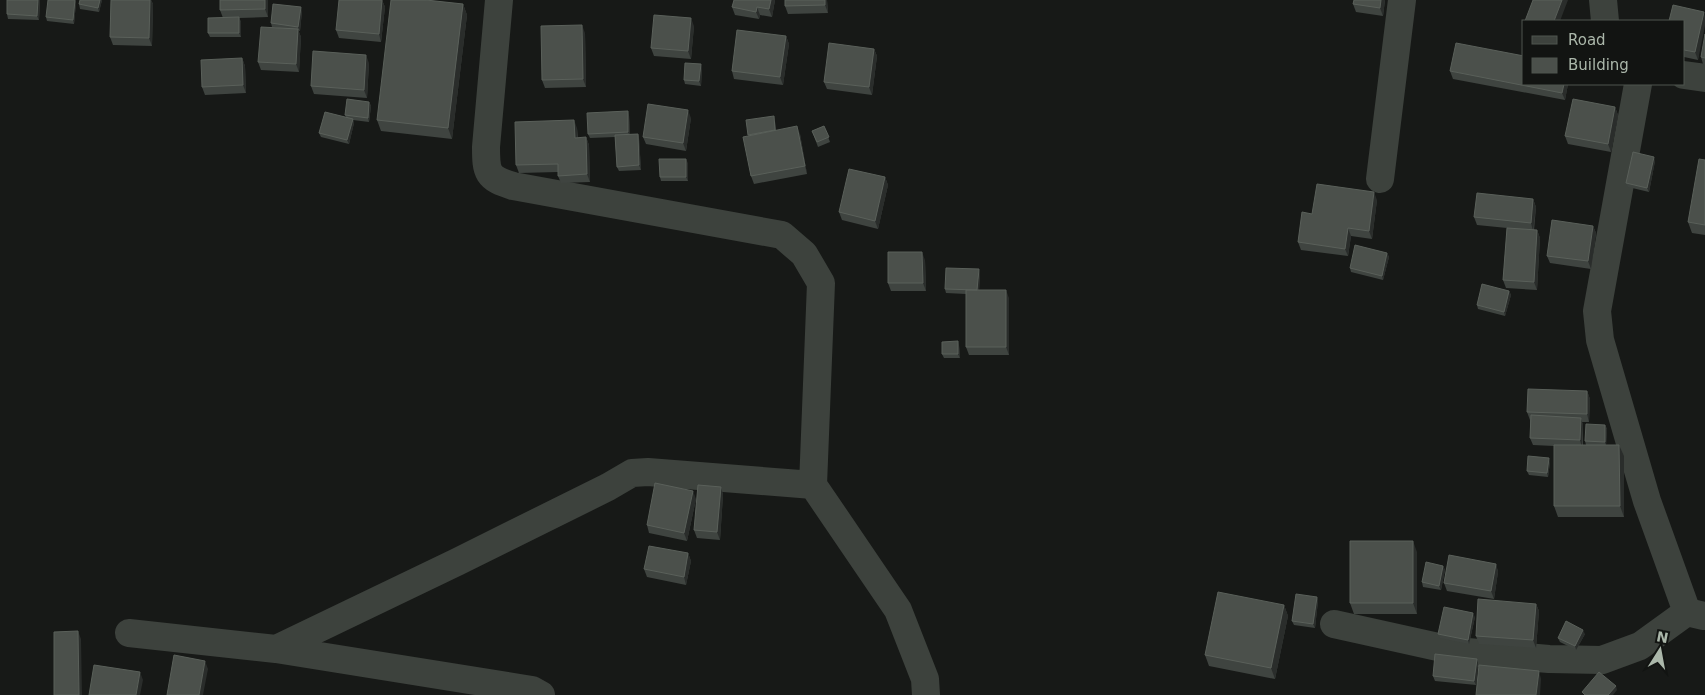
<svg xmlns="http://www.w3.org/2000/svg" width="1705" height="695" viewBox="0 0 1705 695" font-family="'DejaVu Sans',sans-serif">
<rect width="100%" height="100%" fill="#171917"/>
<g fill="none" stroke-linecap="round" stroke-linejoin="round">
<path stroke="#3d423d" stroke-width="28" d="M499 0 486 147C486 173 487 178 513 186L782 235 804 254 821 283 813 485 898 610 925 679 926 695
M1603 0 1605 21
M1684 75 1705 78
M1638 84 1597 311 1600 340 1647 501 1687 612
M1380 179 1402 0
M1334 624 1456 651 1549 659 1602 660 1640 646 1687 612 1704 616
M129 633 276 649 532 690 541 695
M276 649 457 562 608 487 632 473 648 472 813 485"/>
</g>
<path fill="#3f4440" d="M7 0H40L39 20 8 19 7 14Z
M75 0 76 3 74 24 47 21 46 17Z
M80 0H102L99 12 80 9 79 4Z
M111 0H151L153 4 152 46 113 45 110 37Z
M220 0H268V17L239 18 241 22V37H210L208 33 223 18 220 10Z
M382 0 385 7 381 42 339 38 336 30Z
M734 0H775L772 17 760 15 759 19 735 15 732 7Z
M785 0H827L828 13 788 14 785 6Z
M1354 0H1385L1383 16 1356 12 1353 4Z
M463 4 467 15 452 139 381 131 377 120Z
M302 11 300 31 298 30 301 37 299 72 261 70 258 62 285 29 272 27 271 23Z
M1704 12 1698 60 1684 57V21Z
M694 26 691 59 654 56 651 48Z
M585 33 586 87 545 88 542 80Z
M1705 34V65L1703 64 1701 57Z
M786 36 789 44 783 85 734 79 732 71Z
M874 49 877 56 872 95 827 89 824 82Z
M242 58 245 66 246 93 205 95 202 87Z
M369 63 367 98 314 94 311 86Z
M702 68 701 86 685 84 684 80Z
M1450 71 1524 84H1568L1565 100 1453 79Z
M369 102 371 106 369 122 353 120 354 123 349 144 321 137 319 133 346 117 345 115Z
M1615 107 1618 115 1611 152 1568 144 1565 136Z
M629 115 630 134H638L639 138 641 170 619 171 617 167 615 137 590 138 588 134Z
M691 118 686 151 646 144 643 137Z
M775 121 776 130 800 134 807 174 754 184 751 176 748 136Z
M824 126 830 142 818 147 812 131Z
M577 128 578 138 586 137 589 145 590 182 561 183 558 176V172L519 173 516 165Z
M1705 160V235L1692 233 1688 222Z
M1655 161 1649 192 1628 187 1626 183Z
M688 163V181H661L660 177Z
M885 177 888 185 878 229 842 220 839 212Z
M1533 199 1536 207 1534 230H1537L1540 238 1537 290 1506 288 1503 280 1507 228 1477 225 1474 217Z
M1377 200 1372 239 1351 236 1348 256 1301 250 1298 242 1312 214Z
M1593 226 1596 233 1591 269 1550 263 1547 256Z
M1387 253 1389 257 1383 280 1351 272 1350 268Z
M925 260 926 291H891L888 283Z
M980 273 979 290 1009 298V355H969L966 347V294L946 293 945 289Z
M1509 291 1511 295 1505 316 1478 309 1477 305Z
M959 345 960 358H944L942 354Z
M1587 391 1590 399 1589 422H1582L1583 425V445H1586L1585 441 1605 425 1607 429 1606 445H1619L1624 456V517H1558L1554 506V446L1533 445 1530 438V420L1527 412Z
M1550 462 1548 477 1529 475 1527 471Z
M721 487 723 495 720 540 697 538 694 530Z
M696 499 687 541 649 533 647 525Z
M1417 552V614H1354L1350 603Z
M688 553 691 561 686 585 647 577 644 569Z
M1496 564 1498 572 1494 599 1447 591 1444 583Z
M1443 566 1445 570 1441 590 1423 587 1422 582Z
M1317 597 1318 601 1315 628 1294 625 1292 621Z
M1536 604 1539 611 1536 648 1479 644 1476 636Z
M1284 605 1288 616 1275 679 1209 666 1205 655Z
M1475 617 1469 644 1440 638 1438 634Z
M1585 634 1576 650 1560 642 1558 638Z
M1478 663 1476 685 1435 681 1433 676Z"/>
<path fill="#2a2d2b" d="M38 0H40V1L39 20 37 16Z
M75 0 76 3 74 24 73 20Z
M100 0H102L99 12 98 8Z
M150 0H151L153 4 152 46 149 38Z
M265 0H268V17L265 9Z
M382 0 385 7 381 42 379 34Z
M771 0H775L772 17 769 9Z
M825 0H827L828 13 825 5Z
M1381 0H1385L1383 16 1380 8Z
M1562 0H1568L1560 21H1554Z
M463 4 467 15 452 139 448 128Z
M301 7 302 11 300 31 298 27Z
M757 7 760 15 759 19 756 12Z
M1704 12 1705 16V26L1698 60 1695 52Z
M239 17 241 22V37L239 33Z
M691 18 694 26 691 59 688 51Z
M582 25 585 33 586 87 583 79Z
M298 29 301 37 299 72 296 64Z
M786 36 789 44 783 85 780 77Z
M874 49 877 56 872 95 869 87Z
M366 55 369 63 367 98 364 90Z
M242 58 245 66 246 93 243 85Z
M701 64 702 68 701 86 699 81Z
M1564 84H1568L1565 100 1562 93Z
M369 102 371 106 369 122 368 118Z
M1615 107 1618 115 1611 152 1608 144Z
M688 110 691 118 686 151 683 143Z
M628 111 629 115 630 136 628 132Z
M353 119 354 123 349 144 347 140Z
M574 120 577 128 578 146 575 138Z
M797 126 800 134 807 174 805 166Z
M638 134 639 138 641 170 639 165Z
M586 137 589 145 590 182 587 174Z
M1654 157 1655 161 1649 192 1647 188Z
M686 159 688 163V181L686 177Z
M885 177 888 185 878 229 875 221Z
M1374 192 1377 200 1372 239 1369 231Z
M1533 199 1536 207 1533 231 1531 223Z
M1593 226 1596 233 1591 269 1588 261Z
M1348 228 1351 236 1348 256 1345 249Z
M1537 230 1540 238 1537 290 1534 282Z
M922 252 925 260 926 291 923 283Z
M1387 253 1389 257 1383 280 1382 276Z
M979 269 980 273 979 294 977 290Z
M1006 290 1009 298V355L1006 347Z
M1509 291 1511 295 1505 316 1504 312Z
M958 341 959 345 960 358 958 354Z
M1587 391 1590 399 1589 422 1587 414Z
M1581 418 1583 425 1582 448 1580 440Z
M1605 425 1607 429 1606 446 1605 442Z
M1619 445 1624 456V517L1620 506Z
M1549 458 1550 462 1548 477 1547 473Z
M721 487 723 495 720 540 717 532Z
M693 491 696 499 687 541 684 533Z
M1413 541 1417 552V614L1413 603Z
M688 553 691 561 686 585 684 577Z
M1496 564 1498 572 1494 599 1491 591Z
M1443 566 1445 570 1441 590 1439 586Z
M1317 597 1318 601 1315 628 1313 624Z
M1536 604 1539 611 1536 648 1533 640Z
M1284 605 1288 616 1275 679 1271 668Z
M1473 613 1475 617 1469 644 1468 640Z
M1583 630 1585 634 1576 650 1575 646Z
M78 631 81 639 82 695H79Z
M1477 659 1478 663 1476 685 1474 681Z
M205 661 208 669 203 695H199Z
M1539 671 1541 679 1540 695H1536Z
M140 672 143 680 140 695H136Z
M1616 686 1617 690 1613 695H1608Z"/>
<path fill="#4b504b" stroke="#5a605a" d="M7 0H38L37 16 7 14Z
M48 0H75L73 20 46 17Z
M80 0H100L98 8 79 4Z
M111 0H150L149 38 110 37Z
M220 0H265V9L220 10Z
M339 0H382L379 34 336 30Z
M391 0H426L463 4 448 128 377 120Z
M734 0H771L769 9 757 7 756 12 732 7Z
M785 0H825V5L785 6Z
M1354 0H1381L1380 8 1353 4Z
M1533 0H1562L1554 21H1525Z
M273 4 301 7 298 27 271 23Z
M1673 5 1704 12 1695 52 1684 50V21H1669Z
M654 15 691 18 688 51 651 48Z
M239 17V33H208V18Z
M582 25 583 79 542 80 541 26Z
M261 27 298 29 296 64 258 62Z
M737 30 786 36 780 77 732 71Z
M1705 34V58L1701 57Z
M829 43 874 49 869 87 824 82Z
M1456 43 1524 56V84H1564L1562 93 1450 71Z
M313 51 366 55 364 90 311 86Z
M242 58 243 85 202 87 201 60Z
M685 63 701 64 699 81 684 80Z
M347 99 369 102 368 118 345 115Z
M1573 99 1615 107 1608 144 1565 136Z
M648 104 688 110 683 143 643 137Z
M628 111V132L588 134 587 113Z
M325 112 353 119 347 140 319 133Z
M774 116 775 130 748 135 746 120Z
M574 120 575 138 586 137 587 174 558 176V164L516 165 515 122Z
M797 126 805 166 751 176 743 137Z
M824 126 829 137 817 142 812 131Z
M638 134 639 165 617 167 615 135Z
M1633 152 1654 157 1647 188 1626 183Z
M659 159H686V177H660Z
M1699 159 1705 160V225L1688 222Z
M849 169 885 177 875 221 839 212Z
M1317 184 1374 192 1369 231 1348 228 1345 249 1298 242 1302 212 1312 214Z
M1477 193 1533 199 1531 223 1474 217Z
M1552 220 1593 226 1588 261 1547 256Z
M1507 228 1537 230 1534 282 1503 280Z
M1355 245 1387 253 1382 276 1350 268Z
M888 252H922L923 283H888Z
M946 268 979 269 977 290 945 289Z
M1482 284 1509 291 1504 312 1477 305Z
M966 290H1006V347H966Z
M958 341V354H942V342Z
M1528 389 1587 391V414L1527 412Z
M1531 415 1581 418 1580 440 1530 438Z
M1586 424 1605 425V442L1585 441Z
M1554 445H1619L1620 506H1554Z
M1528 456 1549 458 1547 473 1527 471Z
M655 483 693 491 684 533 647 525Z
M698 485 721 487 717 532 694 530Z
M1350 541H1413V603H1350Z
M649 546 688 553 684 577 644 569Z
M1449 555 1496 564 1491 591 1444 583Z
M1426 562 1443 566 1439 586 1422 582Z
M1218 592 1284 605 1271 668 1205 655Z
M1296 594 1317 597 1313 624 1292 621Z
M1478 599 1536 604 1533 640 1476 636Z
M1444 607 1473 613 1468 640 1438 634Z
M1566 621 1583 630 1575 646 1558 638Z
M78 631 79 695H54V632Z
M1435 654 1477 659 1474 681 1433 676Z
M174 655 205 661 199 695H167Z
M94 665 140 672 136 695H89Z
M1479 665 1539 671 1536 695H1476Z
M1599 672 1616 686 1608 695H1585L1582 692Z"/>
<rect x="1522" y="20" width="162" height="65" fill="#121412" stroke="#4f554f"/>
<rect x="1532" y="36" width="25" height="8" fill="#3d423d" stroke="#4f554f"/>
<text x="1568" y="45" font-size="15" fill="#abb7aa">Road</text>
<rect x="1532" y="58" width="25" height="15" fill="#4b504b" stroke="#4f554f"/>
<text x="1568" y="70" font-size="15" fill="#abb7aa">Building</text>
<g transform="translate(1660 650) rotate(11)" stroke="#121412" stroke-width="4" paint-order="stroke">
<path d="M0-4L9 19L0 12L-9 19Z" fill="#abb7aa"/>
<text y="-8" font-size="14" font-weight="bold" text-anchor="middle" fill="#abb7aa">N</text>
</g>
</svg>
